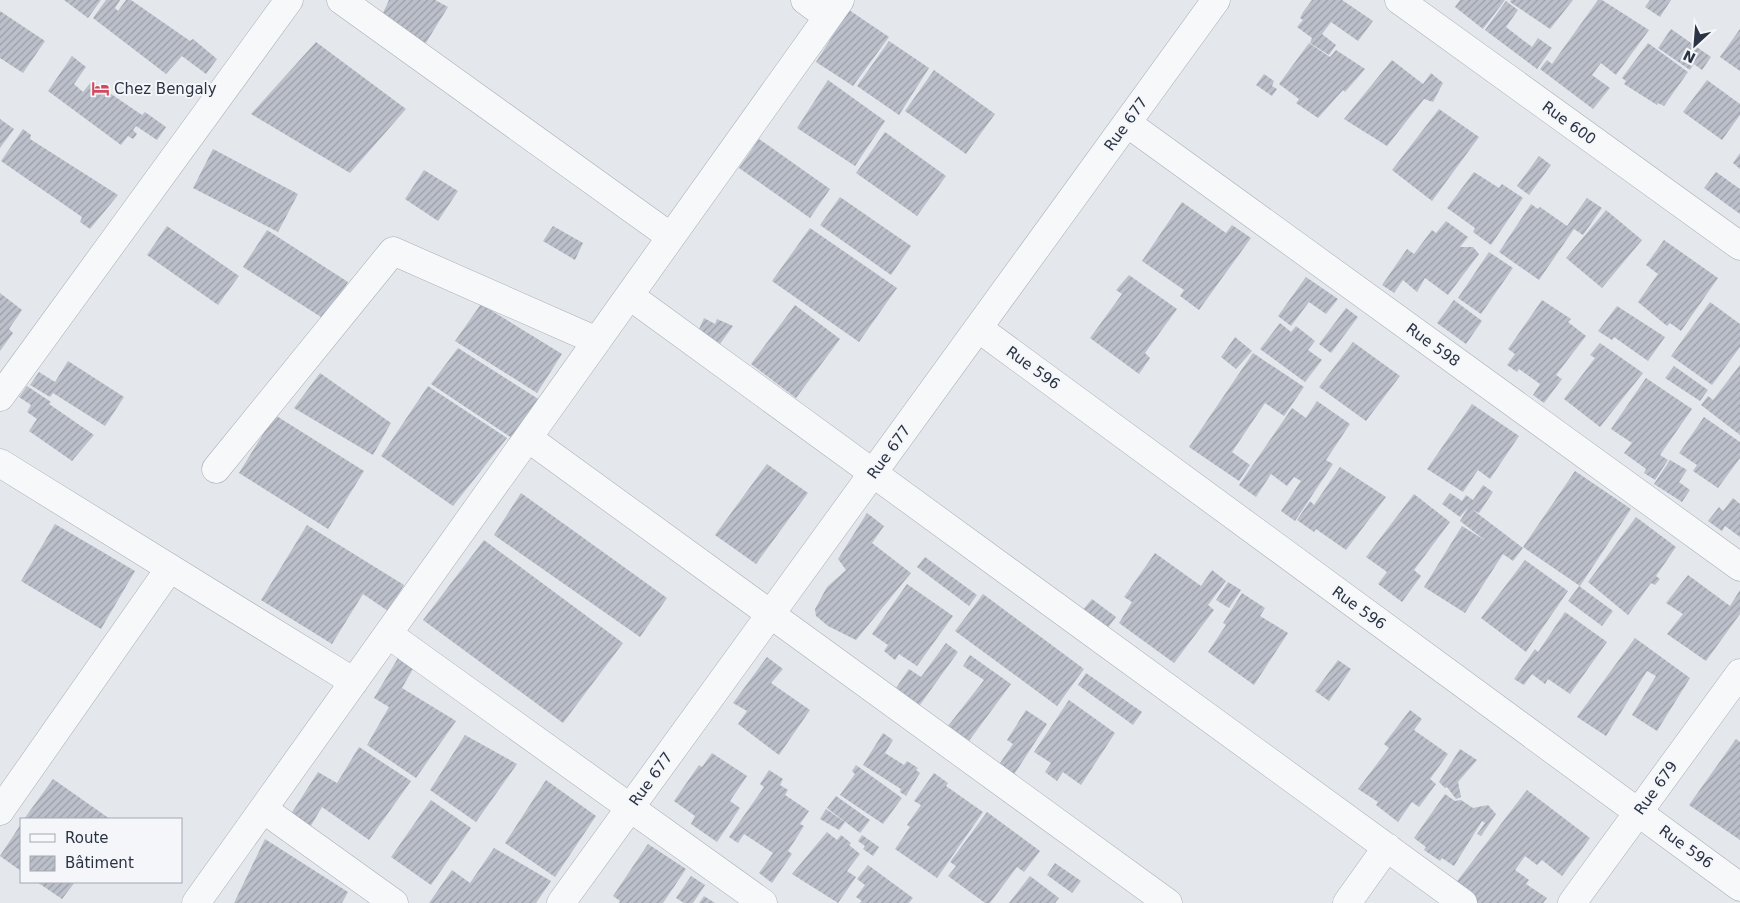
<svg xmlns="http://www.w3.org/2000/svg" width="1740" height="903" viewBox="0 0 1740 903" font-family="'DejaVu Sans',sans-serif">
<defs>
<pattern id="building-hatch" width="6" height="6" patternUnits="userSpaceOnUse" patternTransform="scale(1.25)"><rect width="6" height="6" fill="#bbc0ca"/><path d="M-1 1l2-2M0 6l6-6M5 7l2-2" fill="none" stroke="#989da6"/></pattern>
</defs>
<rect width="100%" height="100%" fill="#e4e7ec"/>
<path fill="url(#building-hatch)" d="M64 0H101L88 18Z
M106 0H120L115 8 118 11 126 0H131L190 41 193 39 217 59 206 74 182 56 166 74 93 18Z
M389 0H435L448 7 424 46 381 17Z
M1312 0H1342L1373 21 1358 41 1331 22 1322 34 1336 45 1329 55 1310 43 1312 38 1297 27 1303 20 1300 18 1303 12Z
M1460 0H1505L1483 29 1455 7Z
M1511 0H1573L1550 29 1510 2Z
M1598 0H1602L1649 30 1616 75 1601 63 1592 75 1610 88 1593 109 1540 69 1547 60 1552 64Z
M1650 0H1671L1660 17 1645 7Z
M1506 1 1518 10 1506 27 1532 47 1538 38 1552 48 1537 69 1485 30Z
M849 10 889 37 853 86 816 62Z
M0 11 45 41 23 73 0 58Z
M1671 29 1711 57 1702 70 1694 64 1690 70 1658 48Z
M1740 29V71L1720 57Z
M889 41 929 68 899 115 857 86Z
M316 42 406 109 350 173 251 114Z
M1309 43 1330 57 1336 50 1365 69 1345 92 1343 90 1318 118 1296 103 1299 99 1279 84Z
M1648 43 1688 72 1664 106 1658 103 1657 105 1624 84 1626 81 1622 78Z
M72 56 86 67 74 84 83 92 92 81 142 115 145 112 166 127 157 140 136 126 133 130 137 134 133 139 128 136 121 145 48 91Z
M1392 60 1423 84 1431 73 1443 83 1433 102 1424 99 1387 146 1344 119Z
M934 70 995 114 966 154 905 111Z
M1264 74 1274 81 1272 86 1277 89 1272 96 1256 85Z
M828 80 885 121 855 166 797 128Z
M1707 80 1740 104V115L1722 140 1683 112Z
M1439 109 1479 137 1432 201 1392 170Z
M0 119 14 129 0 148Z
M23 129 31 135 30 139 118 195 90 229 80 222 82 217 1 161Z
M885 132 946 176 917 216 856 173Z
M759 139 830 189 810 218 739 168Z
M213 149 298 194 278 232 193 188Z
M1740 153V169L1733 163Z
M1539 156 1551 165 1529 195 1517 186Z
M424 170 458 191 438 221 405 199Z
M1474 172 1499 188 1502 184 1523 198 1491 245 1473 232 1475 228 1447 208Z
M1716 172 1740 189V214L1704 188Z
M840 197 911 246 891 275 820 225Z
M1587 198 1602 208 1583 235 1574 229 1539 280 1499 252 1531 204 1538 209 1540 207 1567 226Z
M1182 202 1226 233 1232 225 1251 238 1199 310 1180 296 1184 290 1142 261Z
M1606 210 1642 240 1602 288 1566 258Z
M1446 221 1468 237 1460 247H1473L1479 254 1448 295 1425 278 1417 292 1403 280 1394 293 1382 285 1407 249 1414 254 1432 230 1436 233Z
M167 226 239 276 218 305 147 255Z
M553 226 583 243 575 260 543 241Z
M810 228 897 288 859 342 772 281Z
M267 230 348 282 324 319 243 267Z
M1664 240 1718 278 1681 331 1670 323 1667 326 1638 302 1658 274 1646 265Z
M1489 252 1513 268 1481 314 1458 298Z
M1129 275 1177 309 1145 353 1150 358 1139 374 1090 338 1122 294 1116 290Z
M1306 277 1338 299 1326 314 1309 302 1291 326 1278 316Z
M0 293 22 310 9 329 13 333 0 351Z
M1454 300 1482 321 1466 344 1437 323Z
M1542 300 1571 319 1568 322 1586 336 1556 375 1562 379 1544 403 1533 395 1540 384 1519 369 1517 372 1507 365 1515 354 1508 349Z
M1710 302 1740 324V347L1712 385 1671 356Z
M481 304 562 354 537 393 455 341Z
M795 305 840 339 796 398 751 364Z
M1617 306 1665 337 1648 361 1614 337 1612 340 1598 331Z
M1346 308 1358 317 1331 353 1319 344Z
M704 318 715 324 717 319 733 326 717 348 697 334Z
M1280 323 1291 332 1296 326 1315 341 1308 350 1322 360 1305 382 1260 349Z
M1235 337 1252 351 1236 369 1221 357Z
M1353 342 1400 376 1366 421 1319 387Z
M1600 343 1643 373 1600 427 1564 399 1595 358 1590 355Z
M458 348 543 402 518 442 431 384Z
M1253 353 1304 387 1284 416 1265 403 1232 452 1250 465 1239 481 1189 447Z
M68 361 124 397 105 426 53 393 50 397 30 385 39 372 55 382Z
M1740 365V435L1701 405 1708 396 1713 400Z
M1674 366 1708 390 1700 401 1665 378Z
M320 373 391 423 373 455 294 408Z
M1646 378 1692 409 1660 455 1668 460 1655 480 1644 473 1646 469 1624 453 1632 443 1611 429Z
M27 386 51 402 49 404 94 435 72 461 29 431 37 419 27 412 31 405 19 397Z
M428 386 507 438 453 506 381 456Z
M1317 401 1350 424 1326 460 1333 464 1295 521 1281 511 1301 481 1294 477 1287 486 1271 474 1256 497 1239 485 1292 408 1306 418Z
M1472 404 1519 436 1490 479 1478 470 1463 492 1427 469Z
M275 415 364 471 328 529 239 473Z
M1704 417 1740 442V458L1718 488 1693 471 1697 465 1679 453Z
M1670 460 1687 470 1679 482 1690 490 1682 502 1654 484Z
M767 464 808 493 756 564 715 535Z
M1340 467 1386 497 1346 550 1316 529 1314 532 1297 520 1310 501 1314 505Z
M1575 471 1631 509 1580 586 1523 547Z
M1483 485 1493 492 1479 513 1473 510 1523 548 1513 561 1503 554 1465 613 1424 587 1462 526 1486 541 1460 521 1469 506 1460 517 1442 504 1450 493 1462 501 1466 495 1473 500Z
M521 493 667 598 640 637 494 535Z
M1414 494 1450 522 1414 570 1421 576 1402 602 1378 584 1387 572 1366 557Z
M1733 498 1740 504V537L1725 526 1722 531 1708 521 1719 507 1723 511Z
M867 513 884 526 872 543 911 573 856 640 828 626 816 616 815 609 827 587 846 570 838 559Z
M1636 517 1676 547 1656 576 1660 579 1655 585 1651 583 1628 615 1588 582Z
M55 524 135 571 101 629 21 581Z
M307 525 404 585 388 611 363 594 332 644 261 600Z
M484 540 623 643 563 723 423 620Z
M1155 553 1201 586 1212 570 1226 581 1208 605 1214 610 1174 663 1119 623 1132 602 1124 597Z
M925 557 977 595 969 606 917 567Z
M1525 560 1568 591 1526 652 1481 618Z
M1688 575 1730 606 1740 590V614L1706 661 1667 634 1683 614 1666 603Z
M1228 582 1241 590 1229 608 1216 600Z
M907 584 953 616 917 666 899 654 895 660 884 651 888 645 872 634Z
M1579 586 1613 611 1602 626 1568 601Z
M1242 593 1265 608 1260 616 1288 633 1254 685 1208 652 1226 625 1223 623Z
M983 594 1084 669 1057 706 955 631Z
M1092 599 1116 617 1106 630 1081 612Z
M1565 612 1607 642 1570 694 1548 679 1545 684 1532 674 1524 685 1514 679 1535 649 1538 652Z
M1635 638 1690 678 1657 731 1632 715 1656 676 1647 671 1606 736 1577 717Z
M946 643 958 652 917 709 905 700 907 696 896 688 909 669 921 677Z
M970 655 1011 684 969 741 948 726 984 680 963 666Z
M767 657 783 669 771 683 810 710 779 755 738 724 747 711 733 703Z
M398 658 414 667 402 688 456 721 416 778 367 745 389 707 374 698Z
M1338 660 1351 669 1329 701 1315 691Z
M1086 673 1142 712 1133 725 1078 685Z
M1069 700 1115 733 1081 785 1063 772 1057 781 1045 772 1051 763 1034 752Z
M1026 710 1047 724 1013 776 998 766 1013 744 1007 740Z
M1410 710 1422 719 1414 730 1448 754 1430 779 1436 784 1419 807 1412 802 1398 822 1376 805 1378 802 1358 789 1389 748 1384 744Z
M883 733 893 740 885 753 904 765 907 761 918 768 916 770 920 773 906 796 900 792 901 789 863 765Z
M465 735 517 764 476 822 430 790Z
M1736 739 1740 742V840L1689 805Z
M359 747 411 781 369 840 322 807 309 829 289 817 318 772 337 783Z
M1460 749 1477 760 1458 782 1461 797 1456 799 1447 787 1445 788 1439 782Z
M712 753 747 776 730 801 740 808 717 842 691 824 695 816 674 801 699 765 702 767Z
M856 765 902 798 883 824 840 795 855 774 852 771Z
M769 770 783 779 780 785 788 790 785 795 809 811 800 824 804 826 788 851 792 854 772 883 759 873 773 853 744 834 738 843 729 837 764 787 760 784Z
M934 773 948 783 946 786 983 812 937 878 895 849 910 827 907 825 921 805 914 801Z
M53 779 110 819H24Z
M546 780 596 816 555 877 505 843Z
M1527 790 1590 838 1562 876 1542 860 1537 865 1525 856 1515 870 1529 880 1526 884 1547 898 1543 903H1472L1452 888Z
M1445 794 1455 801 1461 800 1473 808 1488 805 1496 814 1481 836 1477 834 1485 823 1482 821 1454 866 1442 858 1440 861 1424 850 1426 847 1414 838Z
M836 796 870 820 860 833 827 808Z
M431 800 471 828 431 885 391 857Z
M826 809 845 822 839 830 820 819Z
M987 812 1040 851 1024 872 1017 867 990 903H985L948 876 956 866 950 862Z
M21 824V871L0 856Z
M827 832 837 840 841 835 851 843 849 845 860 854 847 871 856 877 838 903 792 874Z
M862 835 879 847 873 856 863 849 865 846 858 841Z
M265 839 348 892 342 903H234Z
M648 844 686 869 663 903H619L620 901 613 896Z
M494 848 551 881 536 903H429L452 870 470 883Z
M1055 863 1081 881 1072 893 1047 875Z
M868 865 913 898 909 903H860L862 901 856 897 865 885 857 879Z
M691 876 705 885 693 903H684L676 898Z
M1030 876 1059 898 1055 903H1009Z
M37 882H75L62 899Z
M704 896 715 903H699Z"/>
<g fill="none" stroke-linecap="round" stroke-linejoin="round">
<defs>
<path id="street" d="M341 0 671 237
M805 0 828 17
M1399 0 1740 246
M1127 123 1740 567
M630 296 1463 903
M978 328 1740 887
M0 397 289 0
M528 438 1168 903
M0 463 354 682
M216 469 393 251 597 341
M388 634 763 903
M263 809 394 903
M0 811 170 568
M196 903 840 0
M561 903 1216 0
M1347 903 1387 847
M1572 903 1740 673"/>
</defs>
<use href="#street" stroke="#a9aeb7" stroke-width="29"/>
<use href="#street" stroke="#f7f8fa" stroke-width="28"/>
</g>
<defs>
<symbol id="hotel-bare" viewBox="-9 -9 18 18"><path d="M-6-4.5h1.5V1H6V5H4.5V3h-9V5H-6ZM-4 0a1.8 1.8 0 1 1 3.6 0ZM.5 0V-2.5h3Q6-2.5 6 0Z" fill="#d1495b" stroke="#f4f6f9" stroke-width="2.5" paint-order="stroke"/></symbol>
</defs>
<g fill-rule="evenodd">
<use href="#hotel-bare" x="88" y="76" width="25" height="25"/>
</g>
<g text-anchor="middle" stroke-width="4" stroke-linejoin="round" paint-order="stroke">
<g font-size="15" fill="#2b3445" stroke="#f4f6f9" text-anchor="start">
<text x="114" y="94">Chez Bengaly</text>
</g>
<g font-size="15" fill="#2b3445" stroke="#f4f6f9">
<text transform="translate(1569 123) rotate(36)" y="5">Rue 600</text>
<text transform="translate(1126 124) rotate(-54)" y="5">Rue 677</text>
<text transform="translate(1433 345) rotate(36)" y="5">Rue 598</text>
<text transform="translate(1033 368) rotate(36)" y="5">Rue 596</text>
<text transform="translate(889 452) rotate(-54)" y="5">Rue 677</text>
<text transform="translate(1359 608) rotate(36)" y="5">Rue 596</text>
<text transform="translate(651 779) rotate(-54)" y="5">Rue 677</text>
<text transform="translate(1656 788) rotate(-54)" y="5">Rue 679</text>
<text transform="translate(1686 847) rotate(36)" y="5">Rue 596</text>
</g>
</g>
<rect x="20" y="818" width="162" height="65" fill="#f4f6f9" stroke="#a4a8b1"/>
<rect x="30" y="834" width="25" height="8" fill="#f7f8fa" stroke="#a4a8b1"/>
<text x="65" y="843" font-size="15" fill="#2b3445">Route</text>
<rect x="30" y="856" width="25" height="15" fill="url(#building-hatch)" stroke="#a4a8b1"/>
<text x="65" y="868" font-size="15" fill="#2b3445">Bâtiment</text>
<g transform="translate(1695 45) rotate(206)" stroke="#f4f6f9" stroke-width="4" paint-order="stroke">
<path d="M0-4L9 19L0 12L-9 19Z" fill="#2b3445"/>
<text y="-8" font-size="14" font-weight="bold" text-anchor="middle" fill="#2b3445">N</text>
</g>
</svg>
